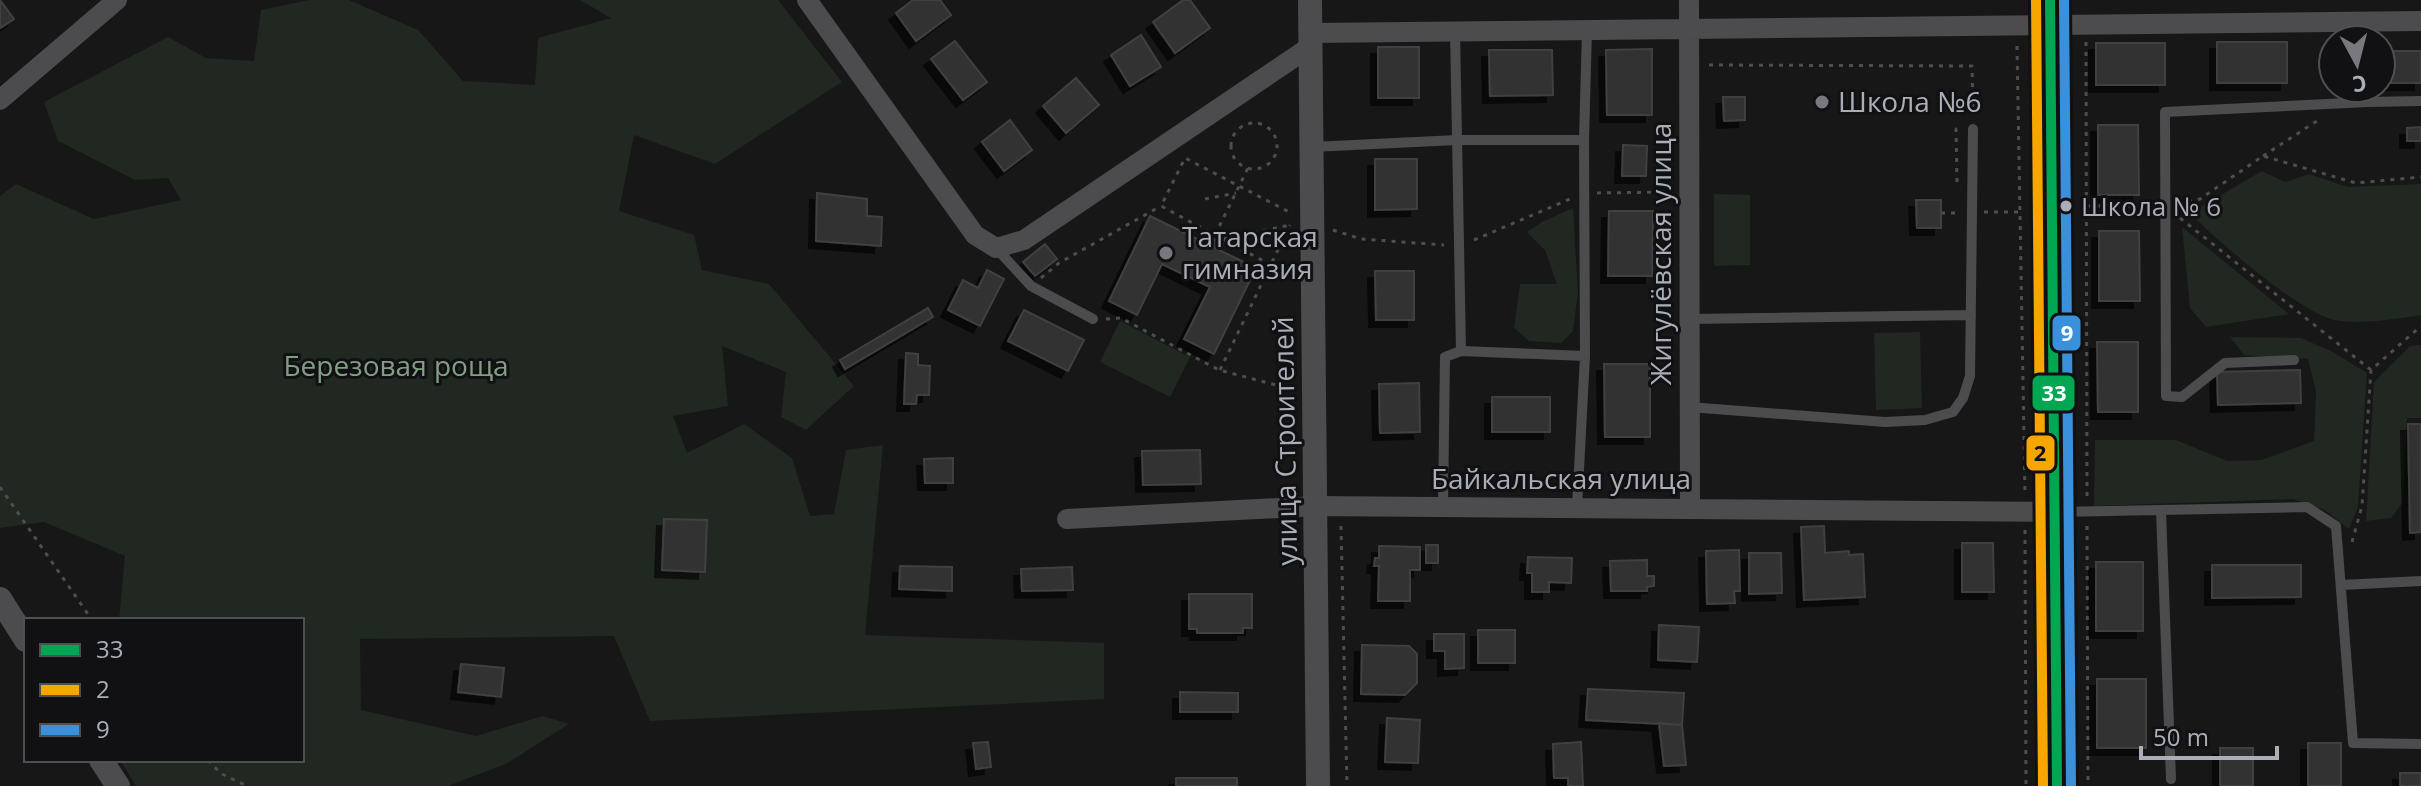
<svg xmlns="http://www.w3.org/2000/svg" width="2421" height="786" viewBox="0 0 2421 786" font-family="'Open Sans',sans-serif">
<defs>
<filter id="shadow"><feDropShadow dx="-7" dy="7" stdDeviation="0" flood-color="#0009"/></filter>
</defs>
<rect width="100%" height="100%" fill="#171717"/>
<path fill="#212721" d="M309 0H349L418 30 463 81 535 85 538 38 611 18 580 0H778L842 82 715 164 634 135 619 211 694 235 702 270 769 284 854 386 806 430 781 417 786 372 722 346 728 406 673 416 687 453 744 424 792 458 810 516 834 514 846 450 883 445 865 635 1104 643V699L650 721 614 636 360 639 361 710 476 736 543 716 569 724 506 764 448 786H136L120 760H302V620H119L125 556 44 522 0 528V196L16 184 94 219 181 200 168 178 135 180 58 141 44 102 168 37 206 58 254 61 261 10Z
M2262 171 2285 182 2309 174 2348 187 2421 184V315C2396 319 2359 325 2334 320 2299 312 2216 240 2190 213Z
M1714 194 1750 195V265L1714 266Z
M1573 208 1578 292 1573 331 1561 343 1529 341 1514 328 1520 284H1557L1545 250 1527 232 1542 222Z
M2182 227 2289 314 2206 327 2190 308Z
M1120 321 1190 357 1170 397 1100 362Z
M1920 332 1922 408 1876 410 1874 333Z
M2230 337 2301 338 2333 352 2367 373 2358 507 2349 529 2325 510 2293 499 2094 506 2095 440H2176L2227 461 2261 460 2314 441 2316 391 2308 359 2244 355Z
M2421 345V418H2407L2403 502 2391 518 2366 521 2374 382 2410 346Z"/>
<path fill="#313132" stroke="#404043" stroke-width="2" filter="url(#shadow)" d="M0 0 14 19 0 28Z
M913 0H940L951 15 916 41 896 13Z
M1183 0H1190L1210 28 1175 53 1153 22Z
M1141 35 1161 67 1130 86 1111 55Z
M955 41 987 82 963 100 931 59Z
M2217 42H2287V83H2217Z
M2096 43H2165V85H2096Z
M1378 47H1419V98H1378Z
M1652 49V115H1607L1606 50Z
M1489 50H1552L1553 95 1490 96Z
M2381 51H2421V83H2381Z
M1076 78 1099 105 1066 133 1043 106Z
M1723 97H1745V120L1724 121Z
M1010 120 1032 150 1004 171 982 142Z
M2098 125H2138L2139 195H2098Z
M2421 127V141H2407V128Z
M1623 145 1647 146 1646 176H1622Z
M1375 159H1417V209L1375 210Z
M817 193 867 199V216L882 217 881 246 816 241Z
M1916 200H1941V228H1917Z
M1609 211H1653L1652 276H1608Z
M1150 216 1256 268 1214 354 1184 339 1210 287 1162 264 1137 315 1109 301Z
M2099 231H2139L2140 301H2099Z
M1206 235 1223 244 1220 250 1203 242Z
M1045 244 1057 259 1035 276 1023 262Z
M987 270 1004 279 980 326 948 310 963 280 978 288Z
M1375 271H1414V320H1376Z
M928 308 933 317 845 369 840 360Z
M1024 310 1084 340 1068 371 1008 341Z
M2097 342H2138V412H2098Z
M906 353 918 354V365L930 366 929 395H917L916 404H904Z
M1604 364H1650V437H1605Z
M2300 370 2301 403 2218 405 2217 372Z
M1419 383 1420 432 1380 433 1379 384Z
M1492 397H1550V432H1492Z
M2408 424H2421V532L2410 533Z
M1200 450 1201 484 1143 485 1142 451Z
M953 458V483H925L924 459Z
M664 519 707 520 705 572 662 570Z
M1824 526 1825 553 1849 551V555L1863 554 1865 597 1804 600 1801 527Z
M1962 543H1993L1994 592H1962Z
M1426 545H1438V563H1426Z
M1379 546 1420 547V570H1410V601H1378L1379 566H1374L1375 558H1379Z
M1739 550 1740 591H1734L1735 603 1707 604 1706 551Z
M1749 553H1781L1782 593 1749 594Z
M1528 557 1572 558 1571 583 1549 582V592H1532V573H1527Z
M1647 560V576H1654V586L1647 587V591H1611L1610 561Z
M2096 562H2143V631H2096Z
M2212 565H2301V597L2212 598Z
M900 566 952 567V591L899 589Z
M1072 567 1073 590 1022 591 1021 569Z
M1189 594H1252V628H1243V633H1197V629H1189Z
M1659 625 1699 627 1697 662 1658 660Z
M1478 630H1515V663H1478Z
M1434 634H1464V668L1445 669V651H1434Z
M1362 645 1409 646 1417 654V683L1405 695 1361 694Z
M461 664 504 668 501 697 458 692Z
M2097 679H2146V748H2097Z
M1588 689 1684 693 1682 725 1586 720Z
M1180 692 1238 693V712H1180Z
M1387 718 1420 720 1418 763 1385 762Z
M1659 723 1682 725 1686 765 1664 766Z
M988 742 991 767 976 769 973 743Z
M1581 742 1583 786H1568V778H1554L1553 744Z
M2308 743H2341V786H2308Z
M2220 748H2253V786H2220Z
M2400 773H2421V786H2400Z
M1176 778H1237V786H1176Z"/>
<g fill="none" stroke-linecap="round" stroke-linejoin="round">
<path stroke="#4d4e50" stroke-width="3" stroke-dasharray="4 6" stroke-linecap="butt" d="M2086 42 2087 498
M2017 46 2025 494
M1709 65 1972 66 1973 115
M1231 146a23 23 0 1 1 46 0a23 23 0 1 1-46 0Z
M2263 156 2320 119
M1957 182 1956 129H1960
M1597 193 1669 192
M1205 199 1236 193
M2178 203 2200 199 2263 156 2356 183 2421 177
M2086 206H2151
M1984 212H2020
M1941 213H1960
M2180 218 2371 370
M1333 230 1361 239 1444 245
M1215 235 1248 168
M1224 239 1290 225
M1474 240 1570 199
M1271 265 1161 206 1185 158 1293 214
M1041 278 1059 263 1161 206
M1106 319 1121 318 1219 370 1295 390
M1220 370 1290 225
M0 487 92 620
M1341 526 1347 786
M2087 526 2088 786
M2025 530 2026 786
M2352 542 2362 506 2371 370 2421 326
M208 760 220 773 247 786"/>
<path stroke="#4c4c4f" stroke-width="10" d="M2365 22 2366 40
M1455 31 1461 351 1585 356
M2368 102 2421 101
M1312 147 1457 140H1584
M996 248 1031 286 1093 319
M1689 319 1971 315
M2294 360 2225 363 2182 397 2166 396 2165 112 2368 102V88
M1689 407 1885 422 1925 420 1953 412 1963 398 1970 376 1973 129
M1443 506 1445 357 1461 351
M1577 507 1585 356 1584 140 1587 30
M2161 511 2171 779
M2057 512 2307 507 2336 526 2353 743 2421 744
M2341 585 2421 581"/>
<path stroke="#4c4c4f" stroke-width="20" d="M807 0 975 235 996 248 1024 240 1311 46
M1689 0 1690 507
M1310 33 2421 21
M0 100 117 0
M1067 519 1316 506 2054 512"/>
<path stroke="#4c4c4f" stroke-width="24" d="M1310 0 1318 786
M0 599 26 640
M101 760 118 786"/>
<path stroke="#4a4b4d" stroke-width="28" d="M2050 0 2057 786"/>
<defs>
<path id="bus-1" d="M2050 0 2057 786"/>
<path id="bus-2" d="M2036 0 2043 786"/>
<path id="bus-3" d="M2064 0 2071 786"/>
</defs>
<use href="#bus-1" stroke="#111113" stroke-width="16"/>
<use href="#bus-2" stroke="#111113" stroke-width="16"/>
<use href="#bus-3" stroke="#111113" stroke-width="16"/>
<use href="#bus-1" stroke="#00a651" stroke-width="10"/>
<use href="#bus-2" stroke="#f7a600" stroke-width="10"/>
<use href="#bus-3" stroke="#3a90db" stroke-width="10"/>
</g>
<g fill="#77797e" stroke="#111113" stroke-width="3">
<circle cx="1822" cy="102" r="8"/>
<circle cx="1166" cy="253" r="8"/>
</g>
<circle fill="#aaaeb6" stroke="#111113" stroke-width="3" cx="2066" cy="206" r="7"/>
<g text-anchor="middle" stroke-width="6" stroke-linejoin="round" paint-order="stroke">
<g font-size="26" fill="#aaaeb6" stroke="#111113" text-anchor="start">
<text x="2081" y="216">Школа № 6</text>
</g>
<g font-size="28" fill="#aaaeb6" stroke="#111113" text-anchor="start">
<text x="1838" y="112">Школа №6</text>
<text x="1182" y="247">Татарская<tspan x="1182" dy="32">гимназия</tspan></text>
</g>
<g font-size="28" fill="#aaaeb6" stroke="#111113">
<text transform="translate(1661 254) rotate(-90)" y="10">Жигулёвская улица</text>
<text transform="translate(1285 441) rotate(-91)" y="10">улица Строителей</text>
<text x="1561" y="489">Байкальская улица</text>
</g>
<g font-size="28" fill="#839f83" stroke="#111113">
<text x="396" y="376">Березовая роща</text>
</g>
</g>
<g stroke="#111113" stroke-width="3">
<rect x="2051" y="314" width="31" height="38" rx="8" fill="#3a90db"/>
<rect x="2031" y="374" width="45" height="38" rx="8" fill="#00a651"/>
<rect x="2025" y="434" width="31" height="38" rx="8" fill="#f7a600"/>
</g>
<g font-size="22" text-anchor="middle" font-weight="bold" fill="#fff">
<text x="2067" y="341">9</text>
<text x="2054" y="401">33</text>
</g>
<g font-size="22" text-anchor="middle" font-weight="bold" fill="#111">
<text x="2040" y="461">2</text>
</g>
<rect x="24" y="618" width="280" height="144" fill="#111113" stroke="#4e5054" stroke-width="2"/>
<rect x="40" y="644" width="40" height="12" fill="#00a651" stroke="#4e5054" stroke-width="2"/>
<text x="96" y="658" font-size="24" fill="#aaaeb6">33</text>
<rect x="40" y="684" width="40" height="12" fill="#f7a600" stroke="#4e5054" stroke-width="2"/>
<text x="96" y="698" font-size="24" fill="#aaaeb6">2</text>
<rect x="40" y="724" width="40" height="12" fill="#3a90db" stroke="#4e5054" stroke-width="2"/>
<text x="96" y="738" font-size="24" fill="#aaaeb6">9</text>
<g transform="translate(2357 64) rotate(173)"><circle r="38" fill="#111113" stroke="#4e5054" stroke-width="2"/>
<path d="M0-6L14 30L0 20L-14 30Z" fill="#77797e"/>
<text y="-12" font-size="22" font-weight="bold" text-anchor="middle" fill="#aaaeb6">С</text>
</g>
<path d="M2141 746v12h136v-12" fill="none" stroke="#aaaeb6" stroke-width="4"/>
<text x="2153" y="746" font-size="24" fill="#aaaeb6" stroke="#111113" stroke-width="6" paint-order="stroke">50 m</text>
</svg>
